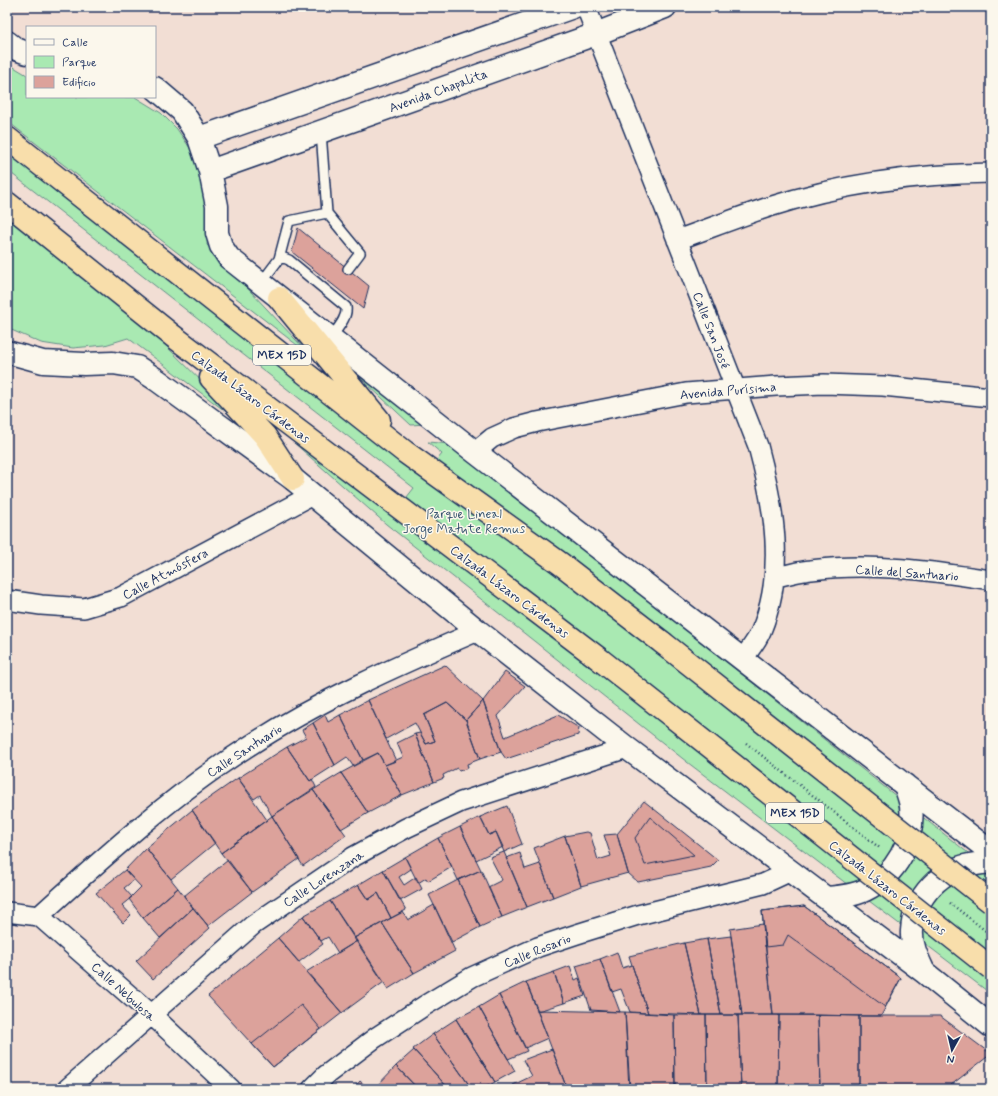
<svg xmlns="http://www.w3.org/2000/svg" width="998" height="1096" viewBox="0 0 998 1096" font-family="Mynerve,sans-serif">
<rect width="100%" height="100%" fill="#f2ded4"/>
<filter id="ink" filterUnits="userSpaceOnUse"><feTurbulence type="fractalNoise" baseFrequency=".025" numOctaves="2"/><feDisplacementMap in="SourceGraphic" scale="8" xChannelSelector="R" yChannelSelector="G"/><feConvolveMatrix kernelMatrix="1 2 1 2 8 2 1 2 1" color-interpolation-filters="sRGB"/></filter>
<g filter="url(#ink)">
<path fill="#a9e9b2" stroke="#628c88" d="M7 63 27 75V97H135L161 113 177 129 196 157 210 217 207 245 310 355 7 121Z
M7 153 422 478 442 454 428 442 450 444 991 871V994L687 762 386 524 233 389 395 512 414 488 7 170Z
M7 215 154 334 253 432 128 338 105 345 73 348 41 343 7 328Z
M336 355 425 424 411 425Z"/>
<path fill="#dca29b" stroke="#1b2f5e" d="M298 228 369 286 363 309 292 252Z
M445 665 483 701 466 720 447 703 424 715 435 741 426 744 415 723 386 739 368 700Z
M505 672 525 686 498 716 505 737 558 715 579 728 578 735 506 759 501 752 483 701Z
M368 700 396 761 385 765 378 753 363 760 340 715Z
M483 701 501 752 480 759 466 720Z
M447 703 466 720 480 759 467 764 468 768 459 771 457 768 443 775 444 778 434 782 415 734 420 733 426 744 435 741 424 715Z
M325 715 328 722 340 715 363 760 353 766 347 757 335 765 313 723Z
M313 723 335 765 310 781 287 747 306 737 302 730Z
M415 734 434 782 402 795 385 765 403 757 397 743Z
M287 747 310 781 312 779 316 787 272 816 260 795 254 799 238 778Z
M378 753 402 795 368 813 341 773Z
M341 773 368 813 341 829 313 790Z
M238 778 267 820 221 853 192 810Z
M313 790 346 835 303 866 272 816Z
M644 801 718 860 711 867 638 882 628 873 617 834Z
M507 806 522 844 504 852 496 832 489 835 480 817Z
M192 810 215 843 171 879 146 848Z
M272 816 299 859 252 892 221 853Z
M480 817 489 835 496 832 503 847 476 860 460 827Z
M650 817 694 855 645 865 635 838Z
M460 827 481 870 458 880 438 838Z
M586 832 590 833 598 860 611 856 604 835 617 834 628 873 581 886 565 836Z
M565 836 581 886 553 897 534 848Z
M438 838 452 867 428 881 426 878 418 883 405 857Z
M146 848 178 888 143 918 129 899 141 887 125 870Z
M504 852 527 907 502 917 488 887 502 880 490 857Z
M520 853 525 869 540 864 553 897 527 907 506 858Z
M405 857 411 869 399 877 404 885 416 877 422 889 400 901 383 870Z
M228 860 252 892 208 926 184 896Z
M125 870 134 880 124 888 132 897 122 905 131 915 123 923 96 893Z
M383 870 406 910 391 918 378 893 368 900 358 885Z
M481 870 502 917 480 927 458 880Z
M458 880 480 927 452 942 429 895Z
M358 885 368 900 378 893 391 918 354 938 330 901Z
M178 888 193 908 160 938 143 918Z
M330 901 357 941 338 953 328 937 321 941 303 916Z
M434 905 455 951 414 973 382 923 403 912 408 920Z
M804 906 901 978 881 1016 773 1015 762 911Z
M804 906 901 978 885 1007 788 935 783 945 765 947 762 911Z
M193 908 210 928 153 979 136 961Z
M303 916 323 944 299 962 278 938Z
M382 923 414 973 388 989 354 938Z
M763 924 773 1015H742L730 929Z
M731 936 742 1015H721L707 939Z
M278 938 342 1013 273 1067 208 996Z
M707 939 721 1015H701L684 943Z
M357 941 384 982 342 1013 306 972Z
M684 943 701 1015 648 1013 629 956Z
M617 952 622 968 632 965 648 1013 630 1012 621 989 612 992 600 959Z
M600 959 620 1012 591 1010 576 966Z
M570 966 575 980 579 978 585 996 564 1003 554 972Z
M554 972 564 1003 538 1011 526 982Z
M526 982 548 1038 525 1048 499 995Z
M499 995 527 1051 508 1059 479 1007Z
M301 1005 321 1029 273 1067 252 1044Z
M479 1007 515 1071 495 1082 456 1019Z
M537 1010 625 1012 630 1089H567Z
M625 1012 674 1015 675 1089H629Z
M674 1015H706L707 1089H675Z
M706 1015H738L741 1089H707Z
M738 1015H779L778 1089H741Z
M779 1015H818L820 1089H778Z
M818 1015 859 1016V1089H820Z
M859 1016H940L991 1054 946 1089H859Z
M456 1019 495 1082 482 1089H472L433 1034Z
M433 1034 472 1089H459L457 1086 452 1089H449L413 1049Z
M552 1049 567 1089H515L513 1085 532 1076 523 1060Z
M414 1050 448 1088V1089H418L396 1066Z
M396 1066 416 1087 414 1089H374Z
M360 1081 369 1089H353Z"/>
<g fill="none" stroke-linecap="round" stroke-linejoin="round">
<defs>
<path id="service" d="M327 213 360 253 348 269
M279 259 289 221 327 213 321 132
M261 283 279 259 284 258 289 260 346 307C348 318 336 330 331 338"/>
<path id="minor" d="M586 7 758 446C774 506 786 571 761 631 757 641 749 650 743 659
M677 240C708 229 738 217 769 207 840 184 916 174 991 173
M475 452 492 438 514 428 537 422 686 393 776 386 824 384 883 386 991 397
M775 577C787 575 799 571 811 570 871 562 932 571 991 580
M7 600 41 605 84 608 121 597 312 495
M7 912 39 916 152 1015 231 1089
M39 916C105 856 171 796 246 748 319 700 399 665 478 631
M67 1089 253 925 353 857 406 828 461 802 627 748
M312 1089 326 1075 375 1038 424 1006 472 977 538 947 577 934 638 915 763 884 791 871"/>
<path id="tertiary" d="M7 42 16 49 27 53
M155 88 182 111 199 138 210 171 217 206V233L221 246 229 258 475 452 991 852
M199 138 573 7
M210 171 596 34 665 7
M7 352 43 362 84 364 113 363 137 367 157 380 293 479 478 631 627 748 924 972 991 1026
M826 898C839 897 853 896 865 890 896 875 915 841 911 806 910 799 907 792 905 785
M924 972C918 959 911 946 912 931 914 896 941 868 976 864 981 863 986 862 991 863"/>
<path id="motorway" d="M7 138 405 452 561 564 663 643
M7 203 173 336 598 658
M279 298 379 420
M211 378 265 436 293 479"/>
</defs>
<use href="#service" stroke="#1b2f5e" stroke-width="12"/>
<use href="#minor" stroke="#1b2f5e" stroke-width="22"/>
<use href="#tertiary" stroke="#1b2f5e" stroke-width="25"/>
<use href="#motorway" stroke="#1b2f5e" stroke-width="25"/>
<path stroke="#1b2f5e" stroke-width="2.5" stroke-dasharray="1 3" stroke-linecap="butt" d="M746 743 881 849
M950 903 991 935"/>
<use href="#service" stroke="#fbf7ec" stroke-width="9"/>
<use href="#minor" stroke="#fbf7ec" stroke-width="19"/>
<use href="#tertiary" stroke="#fbf7ec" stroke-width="22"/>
<use href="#motorway" stroke="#f8deab" stroke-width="22"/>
<defs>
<path id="motorway-bridge" d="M663 643 991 902
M598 658 991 968"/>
</defs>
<use href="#motorway-bridge" stroke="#1b2f5e" stroke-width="25" stroke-linecap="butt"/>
<use href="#motorway-bridge" stroke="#f8deab" stroke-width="22"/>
</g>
</g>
<g text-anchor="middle" stroke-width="3" stroke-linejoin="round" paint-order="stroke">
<g fill="#fbf7ec" stroke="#5e6b89" stroke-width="1">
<rect x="253" y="345" width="58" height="20" rx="3"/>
<rect x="766" y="803" width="58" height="20" rx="3"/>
</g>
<g font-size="12" font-weight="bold" fill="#1b2f5e">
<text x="282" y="359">MEX 15D</text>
<text x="795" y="817">MEX 15D</text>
</g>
<g font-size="13" fill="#1b2f5e" stroke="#fbf7ec">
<text transform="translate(438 90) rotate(-20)" y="5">Avenida Chapalita</text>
<text transform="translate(712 330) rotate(69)" y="5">Calle San José</text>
<text transform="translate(728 390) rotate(-5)" y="5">Avenida Purísima</text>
<text transform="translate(251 396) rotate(37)" y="5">Calzada Lázaro Cárdenas</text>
<text transform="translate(907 572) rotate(4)" y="5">Calle del Santuario</text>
<text transform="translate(165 573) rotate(-28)" y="5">Calle Atmósfera</text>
<text transform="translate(510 591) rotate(37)" y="5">Calzada Lázaro Cárdenas</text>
<text transform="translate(244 750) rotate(-33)" y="5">Calle Santuario</text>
<text transform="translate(323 878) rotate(-33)" y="5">Calle Lorenzana</text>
<text transform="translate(888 887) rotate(38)" y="5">Calzada Lázaro Cárdenas</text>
<text transform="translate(537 950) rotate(-22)" y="5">Calle Rosario</text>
<text transform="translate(124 991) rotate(42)" y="5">Calle Nebulosa</text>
</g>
<g font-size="13" fill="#37546f" stroke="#fbf7ec">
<text x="464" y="518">Parque Lineal<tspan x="464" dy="15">Jorge Matute Remus</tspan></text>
</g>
</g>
<rect width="998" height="1096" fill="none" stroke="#fbf7ec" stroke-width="24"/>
<rect x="12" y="12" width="974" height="1072" fill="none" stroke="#1b2f5e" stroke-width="1.5" filter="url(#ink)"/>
<rect x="26" y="26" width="130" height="72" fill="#fbf7ec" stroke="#a1a7b3"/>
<rect x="34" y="39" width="20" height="6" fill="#fbf7ec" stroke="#a1a7b3"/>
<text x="62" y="46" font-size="12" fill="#1b2f5e">Calle</text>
<rect x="34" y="56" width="20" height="12" fill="#a9e9b2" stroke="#a1a7b3"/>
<text x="62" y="66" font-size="12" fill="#1b2f5e">Parque</text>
<rect x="34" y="76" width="20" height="12" fill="#dca29b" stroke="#a1a7b3"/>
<text x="62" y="86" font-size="12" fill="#1b2f5e">Edificio</text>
<g transform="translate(952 1050) rotate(188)" stroke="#fbf7ec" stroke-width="3" paint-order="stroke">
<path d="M0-3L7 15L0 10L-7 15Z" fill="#1b2f5e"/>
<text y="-6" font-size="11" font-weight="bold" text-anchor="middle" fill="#1b2f5e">N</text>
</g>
</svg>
